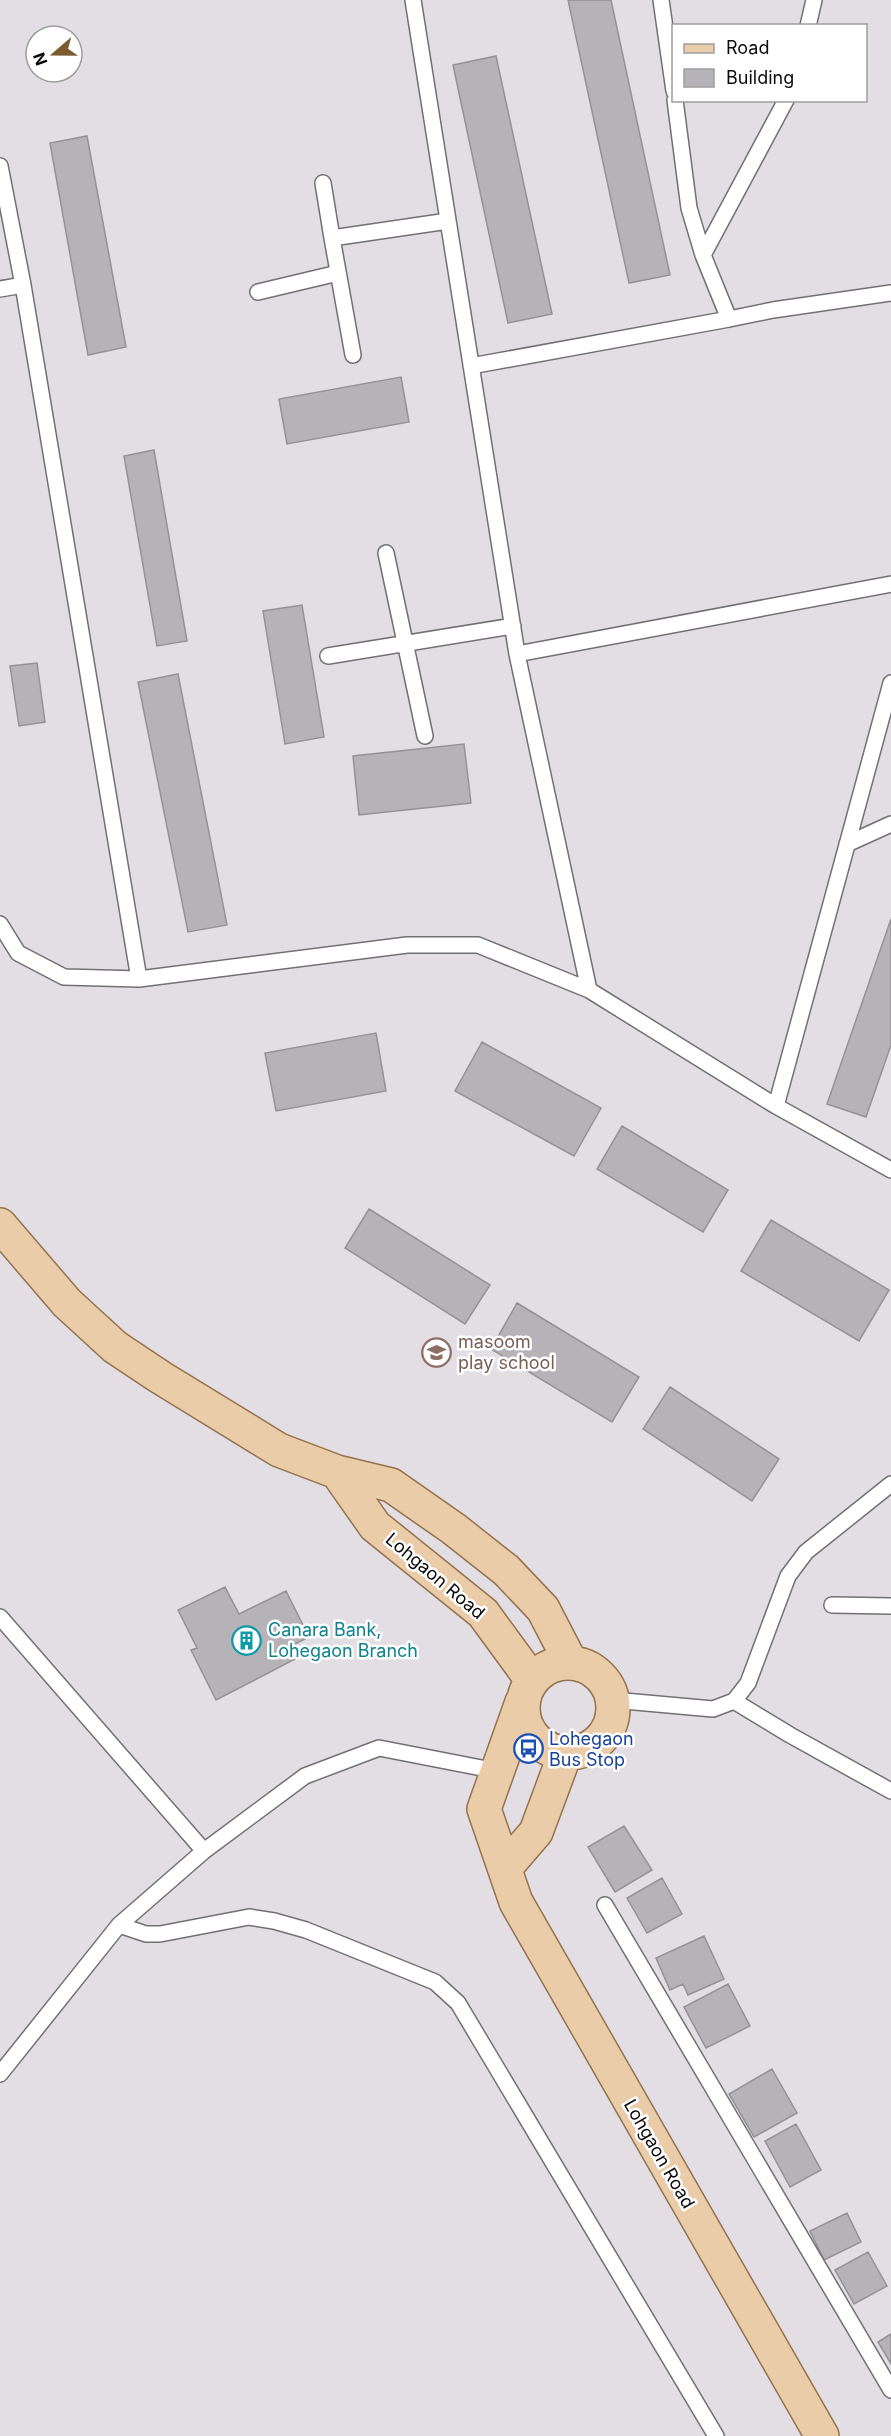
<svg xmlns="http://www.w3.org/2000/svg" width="891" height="2436" viewBox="0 0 891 2436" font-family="Inter,sans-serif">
<rect width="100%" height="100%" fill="#e2dee4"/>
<path fill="#b6b3b8" stroke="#959297" stroke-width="1.5" d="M568 0H611L670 275 629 283Z
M496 56 552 314 508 323 453 65Z
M87 136 126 347 88 355 50 143Z
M401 377 409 422 287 444 279 399Z
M154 450 187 641 157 646 124 456Z
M302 605 324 737 285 744 263 611Z
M37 663 45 722 19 726 10 666Z
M178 674 227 925 188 932 138 682Z
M464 744 471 803 359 815 353 756Z
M891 919V1045L866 1117 827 1104Z
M376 1033 386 1091 276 1111 265 1053Z
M482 1042 601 1108 574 1156 455 1091Z
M622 1126 728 1190 703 1232 597 1169Z
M369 1209 490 1285 465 1324 345 1248Z
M771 1220 889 1290 859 1341 741 1271Z
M517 1303 639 1377 612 1422 491 1349Z
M670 1387 779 1459 752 1501 643 1429Z
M225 1587 239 1614 286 1591 309 1637 295 1644 301 1656 216 1700 191 1650 197 1648 178 1610Z
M624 1826 652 1870 615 1892 588 1847Z
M662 1878 682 1914 647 1933 627 1898Z
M704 1936 724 1979 688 1995 683 1984 670 1990 656 1958Z
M728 1984 750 2026 706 2048 684 2007Z
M772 2069 797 2113 754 2137 729 2094Z
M796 2124 821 2170 790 2187 765 2141Z
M847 2213 861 2242 824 2260 810 2231Z
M868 2252 887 2286 854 2304 835 2270Z
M891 2334V2364L878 2342Z"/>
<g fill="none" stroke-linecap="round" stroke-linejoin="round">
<defs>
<path id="service" d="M413 0 517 654 589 990
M661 0 674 91
M808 26 814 0
M675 100 689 208 703 255 729 319 773 310 891 293
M0 166 23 285 139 979
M323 183 332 238
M703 255 786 100
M0 289 23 285
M258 292 338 273
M353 355 332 238 448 221
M471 366 729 319
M386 553 425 736
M517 654 891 584
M328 656 513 626
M847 844 891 824
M0 924 18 953 64 977 139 979 407 945H478L589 990 776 1106 891 1170
M776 1106 891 683
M832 1605 891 1606
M0 1617 204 1851
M613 1700 713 1709 734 1701 748 1683 788 1576 806 1552 891 1484
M734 1701 790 1735 891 1791
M605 1905 891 2390
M119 1925 146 1934H160L249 1917 274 1921 306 1930 435 1982 458 2003 716 2436
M0 2074 119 1925 204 1851 305 1776 379 1748 497 1771"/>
<path id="primary" d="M0 1225 67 1303 115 1347 160 1377 279 1450 337 1472 391 1485 454 1529 506 1570 543 1609 571 1663
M337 1472 375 1526 483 1613 532 1680
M523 1708a45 45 0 1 1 90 0a45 45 0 1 1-90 0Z
M522 1702 484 1809 516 1902 822 2436
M505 1868 536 1832 565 1754"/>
</defs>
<use href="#service" stroke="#737075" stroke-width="18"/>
<use href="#primary" stroke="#94724d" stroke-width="36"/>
<use href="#service" stroke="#fff" stroke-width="15"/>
<use href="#primary" stroke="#ebcca9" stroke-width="33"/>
</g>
<defs>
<symbol id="school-ring" viewBox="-11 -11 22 22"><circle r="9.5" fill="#fff" stroke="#8d6e63" stroke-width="1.5"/><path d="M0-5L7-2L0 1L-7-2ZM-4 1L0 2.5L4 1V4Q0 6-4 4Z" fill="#8d6e63"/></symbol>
<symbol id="building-ring" viewBox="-11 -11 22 22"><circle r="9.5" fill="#fff" stroke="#0f9aa8" stroke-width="1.5"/><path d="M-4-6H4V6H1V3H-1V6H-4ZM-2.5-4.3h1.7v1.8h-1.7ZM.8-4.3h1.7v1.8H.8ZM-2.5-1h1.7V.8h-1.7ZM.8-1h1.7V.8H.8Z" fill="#0f9aa8"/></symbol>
<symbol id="bus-ring" viewBox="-11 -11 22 22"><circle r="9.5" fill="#fff" stroke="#1a4fb4" stroke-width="1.5"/><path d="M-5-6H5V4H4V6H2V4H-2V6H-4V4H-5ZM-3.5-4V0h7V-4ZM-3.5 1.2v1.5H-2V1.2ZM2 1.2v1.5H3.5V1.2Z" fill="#1a4fb4"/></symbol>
</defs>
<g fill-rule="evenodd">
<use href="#school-ring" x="420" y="1336" width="33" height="33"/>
<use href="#building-ring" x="230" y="1624" width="33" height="33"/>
<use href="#bus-ring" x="512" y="1732" width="33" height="33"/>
</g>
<g text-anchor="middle" stroke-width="5" stroke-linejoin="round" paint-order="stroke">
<g font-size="18" fill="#785e54" stroke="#fff" text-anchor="start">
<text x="458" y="1348">masoom<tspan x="458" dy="21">play school</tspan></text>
</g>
<g font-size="18" fill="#0c0b0c" stroke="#fff">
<text transform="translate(435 1576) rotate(40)" y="6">Lohgaon Road</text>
<text transform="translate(659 2154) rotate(60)" y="6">Lohgaon Road</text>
</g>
<g font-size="18" fill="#0d838f" stroke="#fff" text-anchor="start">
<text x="268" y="1636">Canara Bank,<tspan x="268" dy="21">Lohegaon Branch</tspan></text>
</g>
<g font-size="18" fill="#164399" stroke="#fff" text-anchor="start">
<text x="549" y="1745">Lohegaon<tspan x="549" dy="21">Bus Stop</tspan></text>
</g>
</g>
<rect x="672" y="24" width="195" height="78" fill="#ffffff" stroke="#9e9d9e" stroke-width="1.5"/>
<rect x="684" y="44" width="30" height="9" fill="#ebcca9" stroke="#9e9d9e" stroke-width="1.5"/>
<text x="726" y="54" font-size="18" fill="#0c0b0c">Road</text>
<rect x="684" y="69" width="30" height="18" fill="#b6b3b8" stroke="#9e9d9e" stroke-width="1.5"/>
<text x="726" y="84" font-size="18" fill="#0c0b0c">Building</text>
<g transform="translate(54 54) rotate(250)"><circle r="28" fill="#ffffff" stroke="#9e9d9e" stroke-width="1.5"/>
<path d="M0-4.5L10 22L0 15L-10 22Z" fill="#7b5c31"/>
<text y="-9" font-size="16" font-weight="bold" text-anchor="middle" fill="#0c0b0c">N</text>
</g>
</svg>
